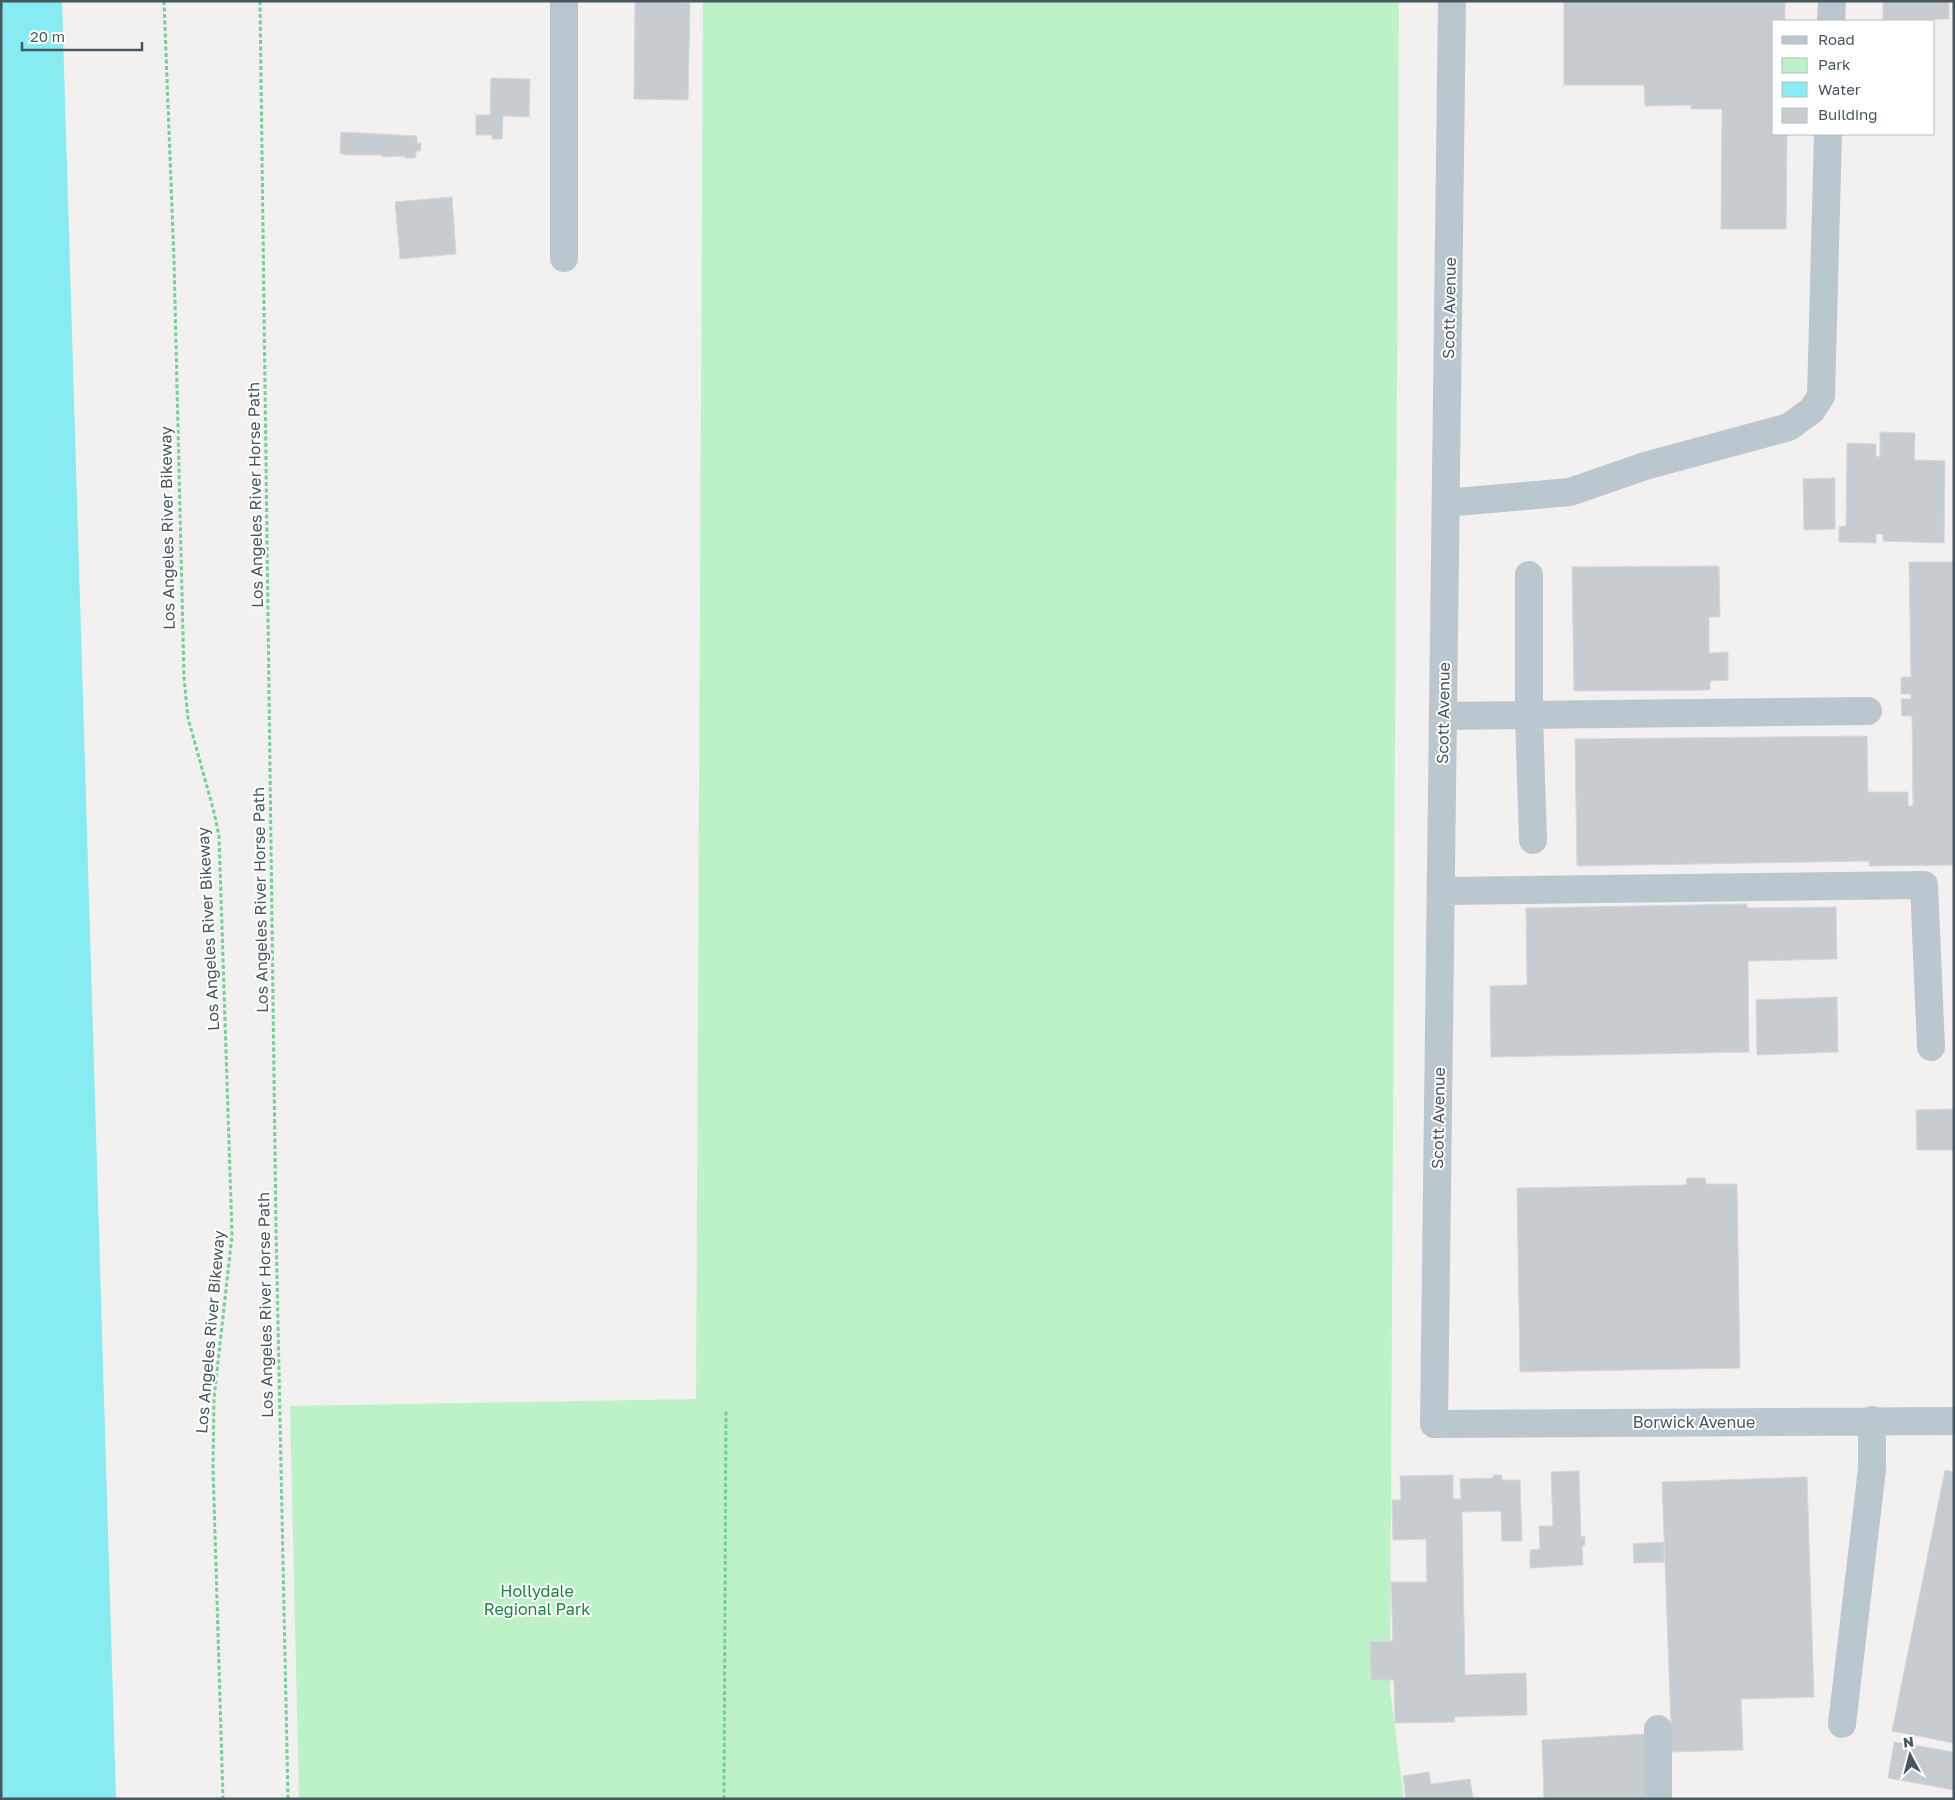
<svg xmlns="http://www.w3.org/2000/svg" width="1955" height="1800" viewBox="0 0 1955 1800" font-family="'Golos Text',sans-serif">
<rect width="100%" height="100%" fill="#f3f0f0"/>
<path fill="#bdf2c9" d="M703 1H1399L1390 1689 1404 1799H299L290 1406 696 1399Z"/>
<path fill="#87ecf1" d="M1 1H62L116 1799H1Z"/>
<path fill="#c7ccd0" stroke="#d4d7dc" d="M1564 1H1785V21H1774V134H1787L1786 229H1721L1722 109H1691V105L1645 106 1644 85H1564Z
M1883 1H1949V19L1883 20Z
M635 2 690 3 688 100 634 99Z
M491 78 530 79 529 117 503 116 502 139H492V135H476V115H490Z
M341 132 417 136V143H421L420 151H416V157L413 158H405V156L383 157 382 155H346L340 153Z
M452 197 456 254 400 259 395 202Z
M1880 432 1915 433 1914 460 1945 461 1944 543 1883 541V534H1876V543L1839 542V527L1846 526 1847 443 1876 444V456L1880 457Z
M1835 478V529L1804 530 1803 479Z
M1909 562H1954V865L1869 866V861L1577 866 1575 739 1867 736 1868 792H1908V806H1913L1912 716H1902L1901 699H1911V694H1901V677H1911Z
M1719 566 1720 617H1709V653L1728 652V680L1710 681V690L1574 691 1572 567Z
M1747 904V908L1836 907 1837 959 1748 961 1749 1052 1491 1057 1490 986 1527 985 1526 908Z
M1837 997 1838 1052 1757 1055 1756 1000Z
M1954 1109V1150H1917L1916 1110Z
M1687 1178H1705L1706 1184H1737L1740 1368 1520 1372 1517 1188 1686 1185Z
M1945 1470 1954 1472V1743L1892 1731Z
M1579 1471 1581 1537 1585 1536V1545H1582L1583 1565 1530 1568V1550L1540 1549 1539 1526H1553L1551 1472Z
M1453 1475V1499H1461L1460 1479 1493 1478V1475H1502V1480H1520L1522 1541H1502L1501 1511 1462 1512 1465 1675 1526 1673 1527 1715 1454 1717 1455 1722 1395 1723 1394 1680H1371L1370 1642 1393 1641 1391 1582H1427L1426 1539 1393 1540 1392 1500H1401L1400 1476Z
M1807 1477 1814 1697 1741 1699 1743 1750 1672 1752 1662 1482Z
M1664 1542V1562L1634 1563 1633 1544Z
M1645 1734 1648 1799H1544L1542 1740Z
M1894 1742 1954 1752V1790L1888 1778Z
M1429 1772 1431 1784 1470 1779 1473 1799H1406L1403 1776Z"/>
<g fill="none" stroke-linecap="round" stroke-linejoin="round">
<path stroke="#72d294" stroke-width="3" stroke-dasharray="4 2.5" stroke-linecap="butt" d="M164 1 174 261 184 678 188 718 214 812 219 836 232 1235 214 1398 213 1467 223 1799
M260 1 276 1229 288 1799
M724 1799 726 1410"/>
<path stroke="#bbc7ce" stroke-width="28" d="M1452 1 1434 1424 1954 1421
M1831 21 1832 1
M564 258V1
M1446 503 1570 492 1645 466 1789 427 1812 410 1821 396 1828 134
M1529 575V716L1533 840
M1443 716 1868 711
M1441 891 1924 885 1931 1047
M1842 1724 1872 1469V1420
M1658 1799V1729"/>
</g>
<g text-anchor="middle" stroke-width="4" stroke-linejoin="round" paint-order="stroke">
<g font-size="16" fill="#47575f" stroke="#fff">
<text transform="translate(1449 308) rotate(-89)" y="6">Scott Avenue</text>
<text transform="translate(255 495) rotate(-91)" y="6">Los Angeles River Horse Path</text>
<text transform="translate(167 528) rotate(-91)" y="6">Los Angeles River Bikeway</text>
<text transform="translate(1443 713) rotate(-89)" y="6">Scott Avenue</text>
<text transform="translate(260 900) rotate(-91)" y="6">Los Angeles River Horse Path</text>
<text transform="translate(208 929) rotate(-93)" y="6">Los Angeles River Bikeway</text>
<text transform="translate(1438 1118) rotate(-89)" y="6">Scott Avenue</text>
<text transform="translate(265 1305) rotate(-91)" y="6">Los Angeles River Horse Path</text>
<text transform="translate(210 1332) rotate(-85)" y="6">Los Angeles River Bikeway</text>
<text x="1694" y="1428">Borwick Avenue</text>
</g>
<g font-size="16" fill="#12863a" stroke="#fff">
<text x="537" y="1597">Hollydale<tspan x="537" dy="18">Regional Park</tspan></text>
</g>
</g>
<rect width="1955" height="1800" fill="none" stroke="#47575f" stroke-width="5"/>
<rect x="1772" y="20" width="162" height="115" fill="#ffffff" stroke="#b5bcbf"/>
<rect x="1782" y="36" width="25" height="8" fill="#bbc7ce" stroke="#b5bcbf"/>
<text x="1818" y="45" font-size="15" fill="#47575f">Road</text>
<rect x="1782" y="58" width="25" height="15" fill="#bdf2c9" stroke="#b5bcbf"/>
<text x="1818" y="70" font-size="15" fill="#47575f">Park</text>
<rect x="1782" y="82" width="25" height="15" fill="#87ecf1" stroke="#b5bcbf"/>
<text x="1818" y="95" font-size="15" fill="#47575f">Water</text>
<rect x="1782" y="108" width="25" height="15" fill="#c7ccd0" stroke="#b5bcbf"/>
<text x="1818" y="120" font-size="15" fill="#47575f">Building</text>
<g transform="translate(1910 1755) rotate(353)" stroke="#ffffff" stroke-width="4" paint-order="stroke">
<path d="M0-4L9 19L0 12L-9 19Z" fill="#47575f"/>
<text y="-8" font-size="14" font-weight="bold" text-anchor="middle" fill="#47575f">N</text>
</g>
<path d="M22 42v8h120v-8" fill="none" stroke="#47575f" stroke-width="2.5"/>
<text x="30" y="42" font-size="15" fill="#47575f" stroke="#ffffff" stroke-width="4" paint-order="stroke">20 m</text>
</svg>
